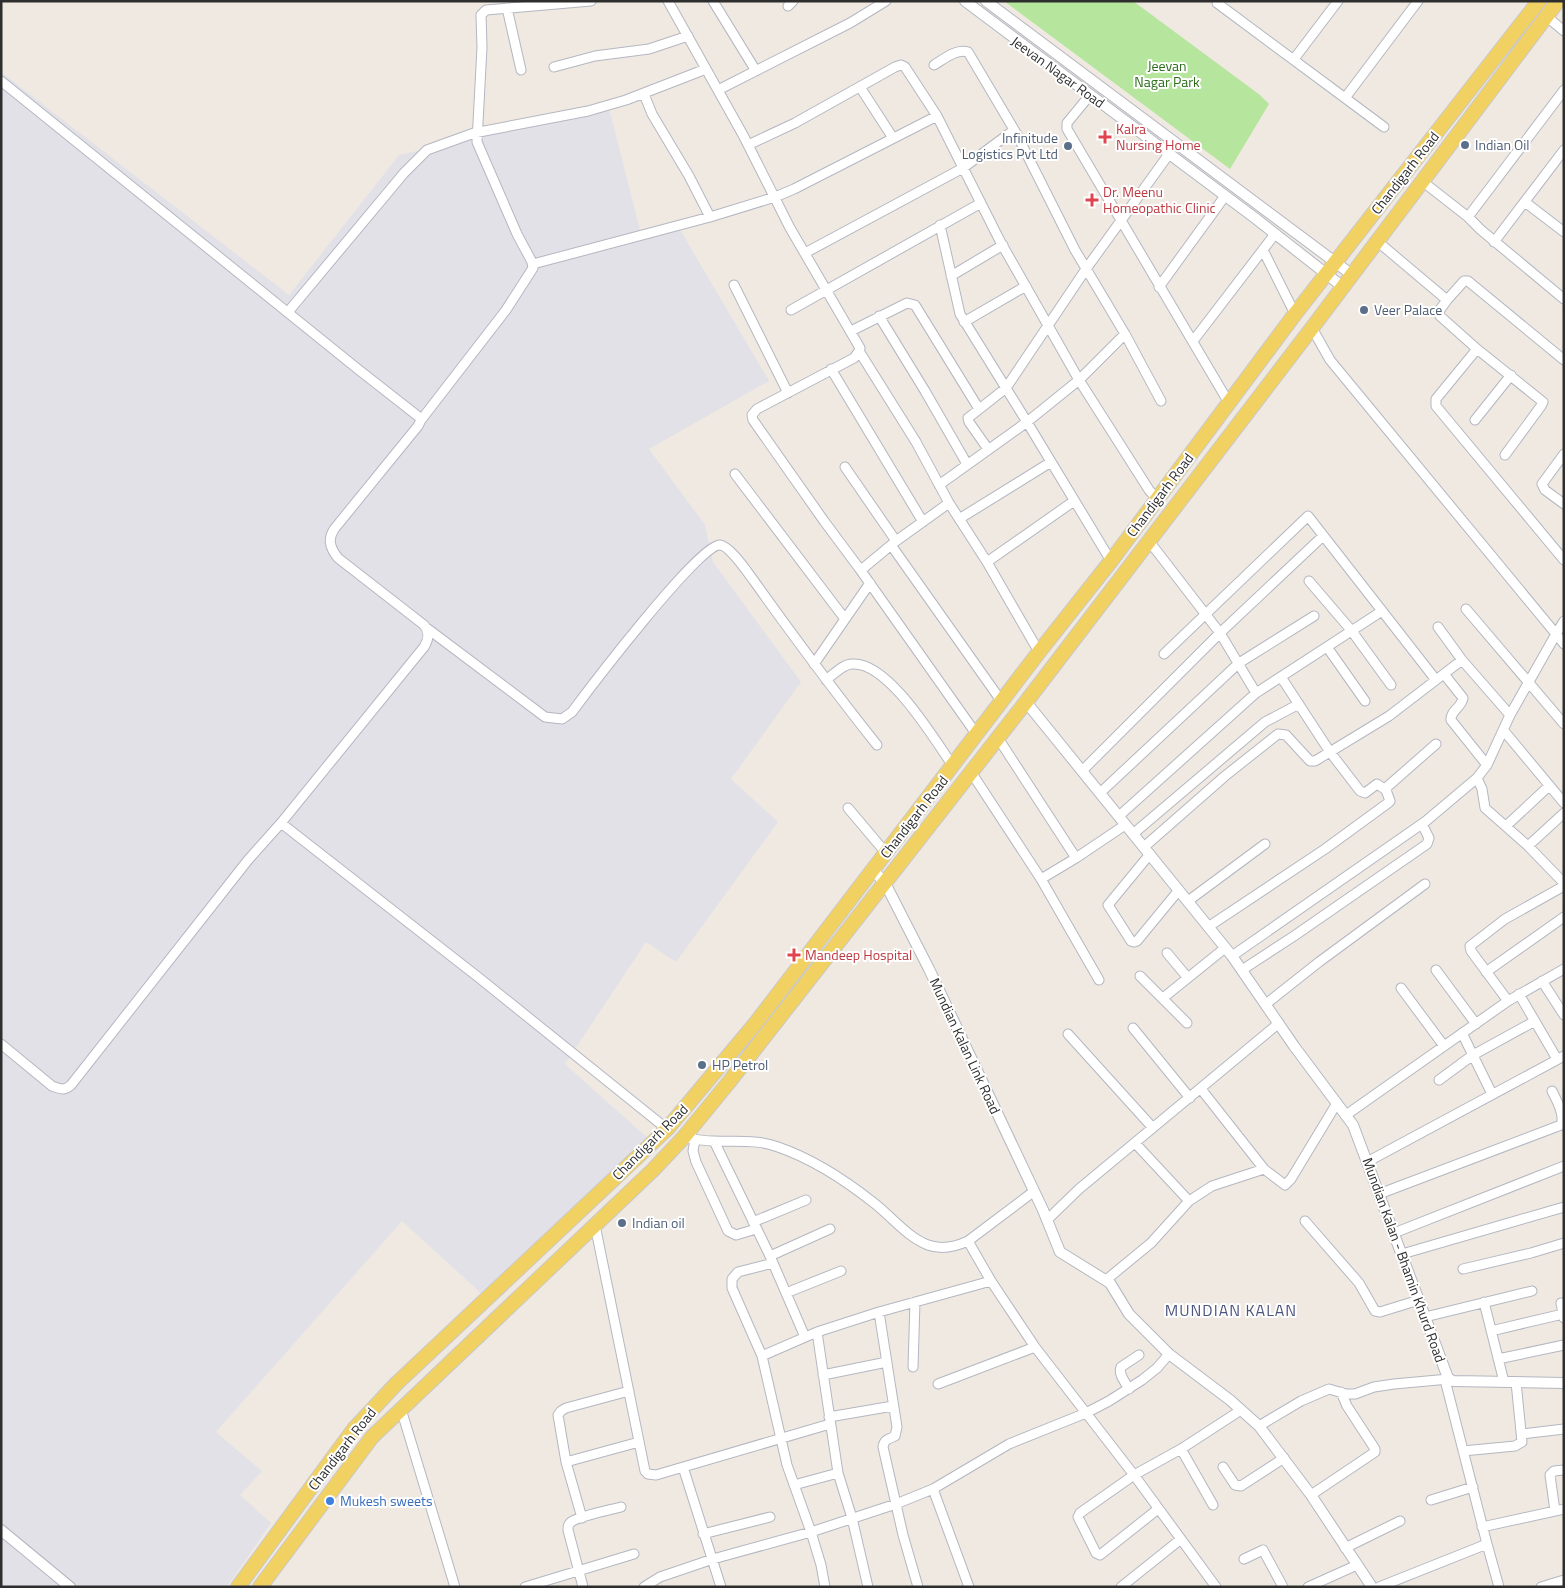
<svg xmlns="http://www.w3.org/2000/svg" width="1565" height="1588" viewBox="0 0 1565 1588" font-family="'Titillium Web',sans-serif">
<rect width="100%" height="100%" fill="#efe9e1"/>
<path fill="#e3e1e8" d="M1 72 289 295 399 155 609 108 642 238 679 228 769 381 649 449 705 525 713 562 801 682 731 779 778 822 676 962 646 942 565 1064 651 1141 483 1295 402 1221 216 1432 262 1471 240 1495 271 1523 227 1587H1Z"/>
<path fill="#b6e59e" d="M1004 1H1133L1260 95 1269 104 1230 169Z"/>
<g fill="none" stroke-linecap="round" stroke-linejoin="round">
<defs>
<path id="minor" d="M668 1 743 135 790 228 860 348 859 351 854 358 757 409 752 415 753 420 824 521 859 568 977 735
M713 1 756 71
M1217 3 1345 98
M788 6 793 1
M507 8 521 70
M1546 16 1564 31
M1294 59 1338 1
M934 65C944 59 957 48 968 52L1016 133 1075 250 1125 334 1161 401
M554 67 595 56 649 49 688 36
M1 81 359 370 419 417 421 420 418 426 335 528C327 539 330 548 338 558L424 625C430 632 429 639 424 647L281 823 248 860 71 1085C64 1091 60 1089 52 1086L1 1044
M860 87 893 138
M718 90 850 23 886 1
M644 94 652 114 689 176 710 217
M1090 95 1067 123V129L1229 403
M1384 127 1345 98 1418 1
M748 145 795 123 895 67 901 65 905 67 937 116 1000 241 1079 380 1149 490 1157 499
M1422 181 1468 217 1481 230 1564 299
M1525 202 1564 232
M1468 217 1564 90
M940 225 960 314 1027 422 1111 561
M1377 241 1447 300 1464 281H1468L1564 360
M1494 242 1564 150
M1263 250 1295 314
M805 253 963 168 1014 130
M533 264 710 217 775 197 794 189 937 116
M951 276 1003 245
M734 285 788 393
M1159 287 1225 196
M1447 300 1439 311 1440 316 1477 349 1436 399V406L1564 560
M791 310 981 203
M288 312 404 173 427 150 474 133 588 111 626 100 706 69
M879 316 925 391 967 464
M964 322 1026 286
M851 331 907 303 915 305 979 409
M1193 341 1275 234
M1477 349 1543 402 1541 406 1505 455
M859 351 916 442 949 503 987 562 1039 652
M831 369 923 522
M421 420 506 310 533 268 532 262 517 234 477 142 482 47 481 15 486 10 591 1
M1475 420 1511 375
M988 449 969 422 968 418 1006 388 1086 269 1169 154
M1564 454 1542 484 1545 490 1564 504
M845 467 896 541
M735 474 845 619
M939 485 1027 422 1079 380 1125 334
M959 519 1051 462
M1149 541 1220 633 1256 693
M891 545 1002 702
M987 562 1074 501
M861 570 896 541 949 503
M1309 581 1351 630 1391 685
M1466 609 1564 724
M1564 621 1556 634 1564 644
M1438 627 1462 660
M428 629 545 717 562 719 572 712C589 689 700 543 720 545 730 546 748 573 754 581 794 637 834 691 877 745
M1327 647 1365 701
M1164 654 1308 516 1436 680
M814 664 870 583
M1444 674 1463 698C1462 707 1450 711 1451 720L1487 765
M1281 677 1330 752 1360 791 1365 793 1377 784 1386 790
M826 680C833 675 843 664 852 664 888 661 934 739 953 766
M1504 731 1564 803
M998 738 1076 858
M1082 771 1220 633 1323 536
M971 772 1041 879 1099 980
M1477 778 1482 789 1485 808 1528 846 1564 883
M1100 793 1239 663 1314 616
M848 808 886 853
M1119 816 1256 693 1382 611
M281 823 478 977 667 1129
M1506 826 1549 786
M1133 834 1265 722 1299 704
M1528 846 1564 813
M1144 847 1225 776 1278 734 1286 735 1310 761H1315L1389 716 1462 660 1510 715
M1150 854 1108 905 1131 941 1134 942 1137 941 1179 890
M1041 879 1076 858 1125 825
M1188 901 1265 844
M1208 927 1325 849 1388 803 1390 801 1386 790 1387 787 1436 744
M1167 953 1188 978
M1232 956 1426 821 1477 778 1487 765 1510 715 1556 634 1330 360 1312 328
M1242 970 1294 936 1427 844 1429 838 1422 824
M1436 970 1476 1024
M1486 972 1564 917
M1140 976 1187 1023
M1542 981 1564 1015
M1401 988 1444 1046
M1519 994 1557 1059
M1163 998 1225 948
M1508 1001 1471 951 1470 946 1505 919 1564 886
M1266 1004 1319 962 1425 884
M1133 1028 1190 1098
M1462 1033 1492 1094
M1068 1034 1153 1128
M1439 1080 1473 1055 1535 1021
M1201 1089 1264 1169 1285 1185 1291 1179 1337 1103
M1346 1115 1508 1001 1564 969
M684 1137C693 1139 704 1141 714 1141 736 1142 757 1139 778 1147 813 1159 845 1180 874 1203 891 1216 907 1237 928 1245 942 1250 955 1247 968 1241
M695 1139 693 1151 696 1162 728 1231 736 1235 756 1229
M714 1141 770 1256 805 1337
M1135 1143 1189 1201
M1367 1162 1564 1056
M1033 1192 968 1241 991 1281 1035 1347 1134 1475 1216 1587
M1379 1194 1561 1125C1565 1115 1557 1101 1552 1091
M1047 1220 1079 1189 1279 1023
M1305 1221 1359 1283 1375 1311 1380 1312 1419 1300
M753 1222 806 1200
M595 1225 645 1471 648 1474 656 1475 830 1424
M1394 1233 1564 1166
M1402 1254 1564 1207
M770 1256 830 1229
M773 1263 738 1272 732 1279V1288L762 1356 787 1465 811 1532 821 1565 825 1587
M1463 1269 1531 1253 1564 1243
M1106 1280 1151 1243 1189 1201 1212 1186 1264 1169
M786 1293 841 1271
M1484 1302 1504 1382
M1561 1303 1564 1318
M879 1312 897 1427 895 1436C888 1439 884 1440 883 1447L903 1535 918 1587
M1425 1317 1532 1291
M1491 1331 1563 1314
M817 1332 838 1473 852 1518 868 1587
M762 1356 817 1332 879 1312 991 1281
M1498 1359 1564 1345
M913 1367 915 1302
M823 1375 887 1362
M938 1384 1035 1347
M1129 1389C1125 1382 1118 1374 1121 1367L1139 1355
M401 1409 455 1587
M829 1417 893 1406
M1259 1426 1301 1401 1329 1389 1346 1394H1355L1374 1387 1394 1384 1449 1379
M1522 1434 1564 1429
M1181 1449 1213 1505
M1463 1451 1515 1446 1522 1442 1516 1382
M566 1462 639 1442
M683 1467 721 1587
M1223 1467 1235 1485 1241 1486 1284 1458
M794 1485 838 1473
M933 1489 969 1587
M1311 1495 1375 1452V1449L1347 1406 1341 1392
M1431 1500 1473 1487
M1158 1509 1100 1555 1096 1553 1078 1517 1080 1513 1134 1475 1181 1449 1241 1410
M1555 1511 1550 1475 1554 1471 1564 1470
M582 1518 566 1462 558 1415 561 1411 566 1408 629 1391
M1482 1527 1564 1509
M703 1534 770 1517
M1487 1544 1499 1587
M1345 1548 1400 1521
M1244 1559 1263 1550 1283 1587
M525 1587 634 1554
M583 1587 568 1530C568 1526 568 1525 571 1522 579 1516 610 1510 621 1507
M644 1587 660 1577 713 1559 811 1532 896 1504 933 1489 1009 1444 1086 1413 1109 1401 1142 1380 1157 1368 1169 1354
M1121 1587 1181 1539
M1308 1587 1357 1565
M1379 1587 1487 1544 1445 1380
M1541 1587 1564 1580"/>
<path id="tertiary" d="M965 1 1255 218 1343 287
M986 1 1351 274
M1026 702 1232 956 1294 1046 1353 1125 1448 1378 1453 1381 1564 1383
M873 870 885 883 929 969 1043 1210 1060 1252 1110 1283 1129 1314 1169 1354 1230 1400 1259 1426 1311 1495 1372 1587
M1 1530 70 1587"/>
<path id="primary" d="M238 1587 354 1429 396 1384 667 1129 755 1024 1039 652 1111 561 1295 314 1539 1
M260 1587 372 1437 653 1170 684 1137 729 1082 1026 702 1312 328 1558 1"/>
</defs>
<use href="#minor" stroke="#b4b7c1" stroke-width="11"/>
<use href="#tertiary" stroke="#b4b7c1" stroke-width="12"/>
<use href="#primary" stroke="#c9c9c9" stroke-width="16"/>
<use href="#minor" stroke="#fff" stroke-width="9"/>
<use href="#tertiary" stroke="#fff" stroke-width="10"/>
<use href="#primary" stroke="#f2d163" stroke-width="14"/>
</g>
<g fill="#e0444e" stroke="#fff" stroke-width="2">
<path d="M1102.5 129.5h5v5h5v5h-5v5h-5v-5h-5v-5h5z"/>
<path d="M1089.5 192.5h5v5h5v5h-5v5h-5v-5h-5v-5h5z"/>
<path d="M791.5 947.5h5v5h5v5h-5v5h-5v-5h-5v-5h5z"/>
</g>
<g fill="#5c6f8a" stroke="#fff" stroke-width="2">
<circle cx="1465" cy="145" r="5"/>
<circle cx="1068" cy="146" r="5"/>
<circle cx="1364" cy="310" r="5"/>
<circle cx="702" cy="1065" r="5"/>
<circle cx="622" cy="1223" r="5"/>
</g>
<circle fill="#3f7fe0" stroke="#fff" stroke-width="2" cx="330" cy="1501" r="5"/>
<g text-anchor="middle" stroke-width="4" stroke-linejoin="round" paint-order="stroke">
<g font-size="14" fill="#2c6e1b" stroke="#fff">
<text x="1167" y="71">Jeevan<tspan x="1167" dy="16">Nagar Park</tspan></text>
</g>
<g font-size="14" fill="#2e2e2e" stroke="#fff">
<text transform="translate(1058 72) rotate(36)" y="5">Jeevan Nagar Road</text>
<text transform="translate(1405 173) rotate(-52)" y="5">Chandigarh Road</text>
<text transform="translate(1160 495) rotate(-53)" y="5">Chandigarh Road</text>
<text transform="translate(914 817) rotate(-52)" y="5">Chandigarh Road</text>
<text transform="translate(965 1046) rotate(65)" y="5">Mundian Kalan Link Road</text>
<text transform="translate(650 1142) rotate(-45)" y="5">Chandigarh Road</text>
<text transform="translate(1404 1260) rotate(70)" y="5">Mundian Kalan - Bhamin Khurd Road</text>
<text transform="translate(342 1449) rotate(-52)" y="5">Chandigarh Road</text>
</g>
<g font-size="14" fill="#be3a42" stroke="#fff" text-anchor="start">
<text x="1116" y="134">Kalra<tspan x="1116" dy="16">Nursing Home</tspan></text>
<text x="1103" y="197">Dr. Meenu<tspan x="1103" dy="16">Homeopathic Clinic</tspan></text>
<text x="805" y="960">Mandeep Hospital</text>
</g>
<g font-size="14" fill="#4e5e75" stroke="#fff" text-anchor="start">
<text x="1058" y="143" text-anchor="end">Infinitude<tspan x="1058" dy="16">Logistics Pvt Ltd</tspan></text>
<text x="1475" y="150">Indian Oil</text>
<text x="1374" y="315">Veer Palace</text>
<text x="712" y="1070">HP Petrol</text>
<text x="632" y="1228">Indian oil</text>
</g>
<g font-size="14" fill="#366cbe" stroke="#fff" text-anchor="start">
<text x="340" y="1506">Mukesh sweets</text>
</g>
<g font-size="16" letter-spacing="1" fill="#4d5680" stroke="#fff">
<text x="1231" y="1316">MUNDIAN KALAN</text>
</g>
</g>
<rect width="1565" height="1588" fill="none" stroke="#2e2e2e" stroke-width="5"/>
</svg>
